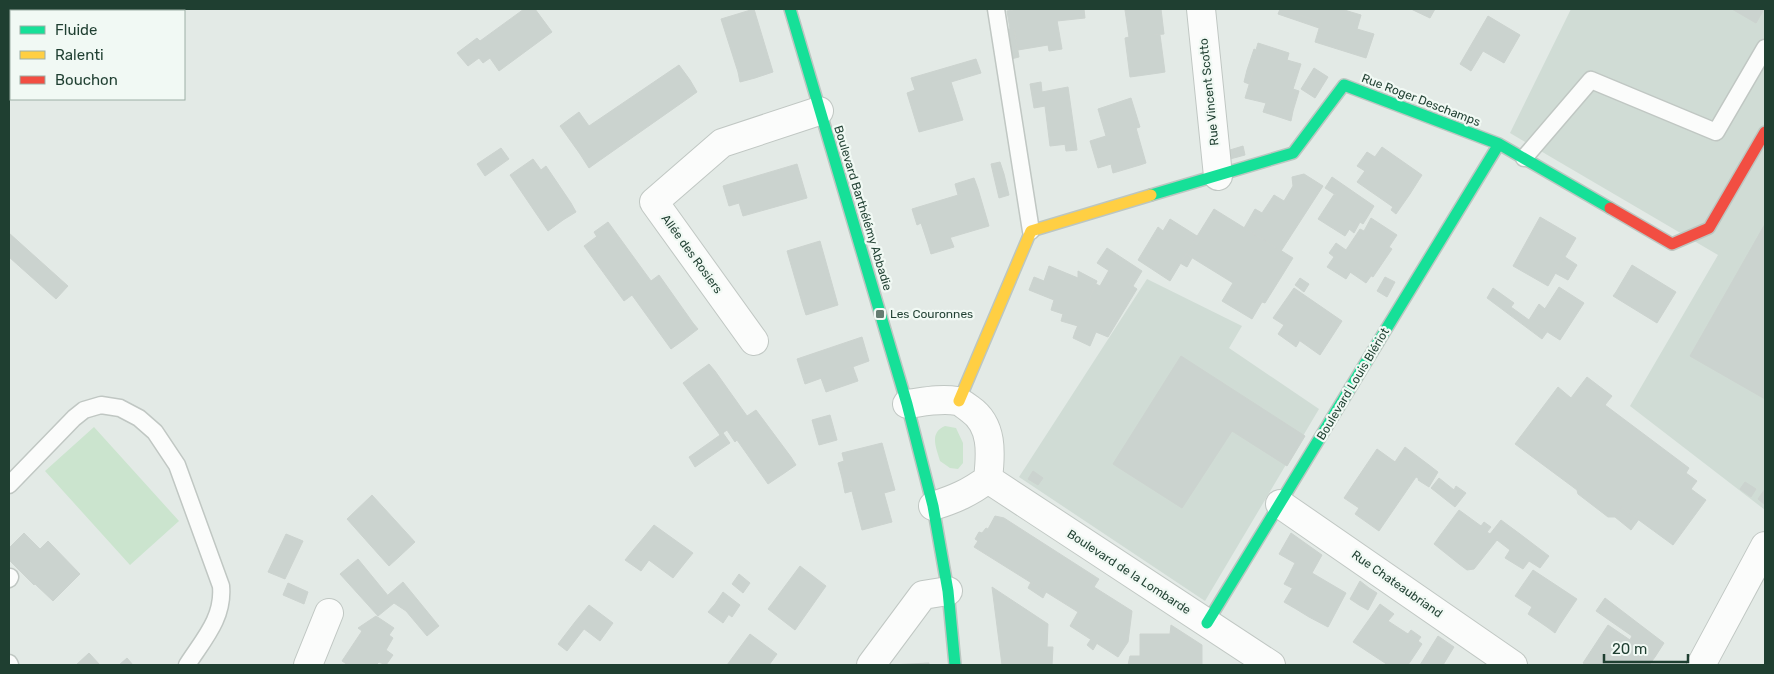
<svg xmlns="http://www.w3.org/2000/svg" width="1774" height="674" viewBox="0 0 1774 674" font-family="Rubik,sans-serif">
<rect width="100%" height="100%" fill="#e3eae6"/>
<path fill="#d0dcd5" d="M1571 9H1765V510L1630 406 1718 255 1510 133Z
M1147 279 1242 326 1229 348 1319 409 1205 601 1019 477Z"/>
<path fill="#cbe4ce" d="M945 426 956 428 963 443V463L958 469 950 468 940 461C936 447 929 433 945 426Z
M94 427 179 521 130 565 45 471Z"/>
<path fill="#cbd3cf" stroke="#ccd3cf" d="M524 9H535L552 32 499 71 490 58 483 63 479 58 468 66 457 53 477 38 480 41Z
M754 9 773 72 755 78 753 68 738 72 721 19Z
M1019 9H1055L1062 49 1049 51 1048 45 1018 50 1014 28 1010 29 1007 11Z
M1055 9H1084L1085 18 1057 21Z
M1136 9H1161L1164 34 1154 35 1159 73 1130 77 1125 38 1129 37 1125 10Z
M1280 9 1321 22 1319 28 1278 14Z
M1281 9H1341L1361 15 1357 29 1374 34 1366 58 1315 42 1321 22Z
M1411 9H1435L1430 18Z
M1732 9H1764L1756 23Z
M1488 16 1520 35 1504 63 1483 51 1471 71 1460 64Z
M1014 28 1019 57 1011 59 1005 30Z
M1154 35H1160L1165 72 1159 73Z
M1258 43 1289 53 1287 60 1301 64 1293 89 1299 91 1293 111 1281 107 1279 117 1263 112 1266 103 1245 98 1253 72 1247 70 1254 49 1256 50Z
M976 59 981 73 951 82 963 120 919 132 907 93 915 90 911 78Z
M679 65 690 80 682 85 690 97 596 163 587 149 580 154 560 126 579 112 589 126Z
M753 68 755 78 740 82 738 72Z
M1314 68 1328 77 1315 98 1301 89Z
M1247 70 1253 72 1249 84 1244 82Z
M690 80 697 92 690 97 682 85Z
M1041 82 1042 92 1068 87 1076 143 1050 146 1045 106 1034 108 1030 84Z
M1131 98 1140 127 1130 130 1140 165 1113 173 1111 164 1098 168 1090 141 1106 136 1098 109Z
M1281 107 1293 111 1291 121 1279 117Z
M1136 128 1146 163 1140 165 1130 130Z
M1076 143 1077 150 1066 151 1065 144Z
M1243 146 1245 155 1230 159V150Z
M1382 147 1422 175 1410 194 1404 190 1393 207 1357 182Z
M501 148 509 159 485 176 477 164Z
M587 149 596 163 589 168 580 154Z
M1367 152 1375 157 1365 171 1357 166Z
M533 159 541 170 546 166 571 203 557 212 563 220 548 231 510 175Z
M1000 162 1004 174 994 177 991 164Z
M797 164 807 198 743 216 733 183Z
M1004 174 1009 195 999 198 994 177Z
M1304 174 1323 186 1281 251 1244 228 1255 209 1262 213 1274 195 1284 201 1293 186 1292 177Z
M1332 177 1374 206 1368 216 1325 188Z
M974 178 978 189 958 195 955 184Z
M733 183 739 203 729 206 723 186Z
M978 189 989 226 928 244 921 223 917 225 912 209Z
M1404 190 1410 194 1396 214 1391 210Z
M1335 193 1361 211 1345 236 1318 219Z
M571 203 576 212 563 220 557 212Z
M1214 209 1293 258 1265 303 1262 302 1252 319 1222 301 1233 283 1186 254Z
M1361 211 1368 216 1363 224 1360 222 1354 233 1349 229Z
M1540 217 1576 238 1548 286 1513 266Z
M1371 218 1397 235 1389 247 1392 249 1373 277 1355 265 1346 279 1327 267 1334 257 1329 253 1336 243 1346 250 1360 229 1364 231Z
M1170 219 1197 236 1170 281 1138 260 1158 227 1163 231Z
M608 222 611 226 597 237 594 232Z
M1765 224V399L1690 356Z
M611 226 651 281 659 275 693 323 680 332 685 339 671 349 632 295 624 301 584 246Z
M9 233 68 286 56 299 9 257Z
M950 237 954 247 931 254 928 244Z
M820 241 838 305 822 310 820 302 803 306 787 251Z
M1107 248 1142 271 1133 286 1097 263Z
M1186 254 1192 258 1187 267 1180 263Z
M1565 257 1577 265 1568 280 1555 273Z
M1355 265 1371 276 1366 283 1350 272Z
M1632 265 1676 292 1657 323 1626 304 1629 300 1616 292Z
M1049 266 1078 278V271L1097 281 1078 326 1061 321 1063 314 1051 310 1054 300 1029 290 1034 277 1044 281Z
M1109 270 1137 289 1108 337 1096 332 1093 339 1075 332 1096 284 1100 286Z
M1385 277 1395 282 1387 297 1377 291Z
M1300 278 1309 284 1304 292 1295 285Z
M1559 287 1584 303 1560 340 1535 324Z
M1294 288 1342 321 1320 355 1296 338 1292 344 1278 334 1284 325 1273 318Z
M1493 288 1514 303 1511 307 1529 320 1539 304 1545 309 1535 324 1547 332 1542 339 1487 298Z
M1616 292 1629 300 1626 304 1613 296Z
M820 302 822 310 806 315 803 306Z
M693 323 698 329 685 339 680 332Z
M1075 332 1093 339 1090 346 1073 338Z
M862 337 869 361 805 384 797 359Z
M1296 338 1300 340 1296 347 1292 344Z
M1181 356 1305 436 1287 466 1232 431 1182 508 1113 464Z
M709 364 715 371 701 382 695 374Z
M853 367 858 381 826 392 821 378Z
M715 371 747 416 756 410 791 457 779 467 783 474 768 484 737 440 735 442 727 430 720 435 683 383 695 374 701 382Z
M1587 377 1612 396 1605 405 1689 468 1686 473 1697 481 1691 489 1706 500 1673 545 1621 507 1615 517H1608L1578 494 1577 490 1515 444 1558 387 1571 398Z
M830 415 837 440 819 445 812 420Z
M723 433 730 443 695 467 689 457Z
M882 443 888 465 848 476 842 453Z
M1405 447 1429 465 1419 479 1395 462Z
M1377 449 1416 477 1379 531 1355 514 1359 508 1344 498Z
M791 457 796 465 783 474 779 467Z
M844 461 848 476 842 478 838 463Z
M888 465 895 490 884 493 892 522 862 530 848 476Z
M1429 465 1438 472 1429 487 1418 480Z
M1033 471 1043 478 1038 485 1028 479Z
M848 476 852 491 845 493 842 478Z
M1439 478 1454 490 1456 486 1466 493 1455 507 1431 488Z
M1745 482 1756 489 1751 497 1740 489Z
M1765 489V503L1764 504 1758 499Z
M372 495 415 542 400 556 391 546 380 556 347 519Z
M1621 507 1639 519 1631 530 1615 517Z
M1459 510 1481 526 1484 522 1491 527 1487 532 1490 534 1501 520 1520 534 1510 550 1497 540 1474 569 1467 570 1459 564 1457 556 1459 552 1439 537Z
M995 516 1004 518 1099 579 1094 587 1132 611 1128 642 1118 657 1070 626 1078 612 974 547 978 541 975 539 979 532 982 533 986 528 988 529Z
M654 525 693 553 684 564 645 536Z
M24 533 40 549 48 541 80 574 53 601 35 584 34 585 9 560V548Z
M1291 533 1322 555 1312 573 1346 593 1328 627 1309 617 1312 611 1298 604 1296 609 1284 602 1298 579 1289 575 1295 563 1279 554Z
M286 534 303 541 285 579 268 572Z
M1520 534 1549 556 1540 568 1529 561 1523 569 1505 558Z
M645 536 684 564 673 578 634 549Z
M1439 537 1459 552 1457 556 1459 564 1434 544Z
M391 546 400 556 389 566 380 556Z
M634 549 649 560 641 571 625 560Z
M358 559 394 603 378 616 340 574Z
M800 566 826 586 795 630 768 609Z
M1533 570 1577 599 1559 626 1551 620 1547 627 1528 614 1532 607 1515 596Z
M739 574 750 583 743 593 732 584Z
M1289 575 1298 579 1292 588 1284 584Z
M1360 581 1369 588 1359 605 1350 599Z
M403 582 439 626 427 636 406 611 394 603 388 595Z
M1031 582 1046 592 1043 598 1028 588Z
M288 583 308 592 304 604 283 595Z
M992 587 1048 624 1047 647H1053L1052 665H1002Z
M1369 588 1377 593 1368 610 1359 605Z
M723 592 740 605 732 617 715 604Z
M1605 598 1664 643 1655 657 1650 654 1643 665H1602L1600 664 1599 665H1587L1583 663 1608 625 1630 640 1632 636 1596 611Z
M715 604 729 614 723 623 708 612Z
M1298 604 1312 611 1309 617 1296 609Z
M1380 604 1394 614 1388 621 1408 634 1411 630 1421 637 1418 641 1422 644 1408 665H1388L1353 642Z
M589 605 613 623 600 641 575 622Z
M376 616 394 628 389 635 393 638 386 650 393 655 386 665 379 662 376 665H348L342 661 362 631 358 628Z
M1551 620 1559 626 1555 633 1547 627Z
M575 622 584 629 567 651 558 644Z
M1171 625 1202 645V665H1128L1130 656H1140V634H1170Z
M750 634 777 654 769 665H727Z
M1438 636 1454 647 1443 665H1420Z
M1091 639 1097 643 1093 650 1087 645Z
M89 653 100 665H76Z
M1650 654 1655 657 1649 665H1643Z
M127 658 133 665H119Z
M929 663V665H890Z"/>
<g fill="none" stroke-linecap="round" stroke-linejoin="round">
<defs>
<path id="lane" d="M996 9 1031 231
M1524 158 1591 80 1716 132 1765 48
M9 485 74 418 84 410 101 405 120 408 139 418 155 432 177 465 221 586C224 618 203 640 187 665
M9 579 10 577
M9 663 10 665"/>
<path id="street" d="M1201 9 1218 176
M754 341 654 202 722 143 819 111
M907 404C923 402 940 398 957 401 961 402 966 406 970 409 993 425 991 453 988 479 969 493 955 499 933 506
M988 479 1271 665
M1280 504 1513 665
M308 665 329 613
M871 665 923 595 948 591
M1701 665 1765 546"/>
<path id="fast" d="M790 9 907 404 933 506 948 591 955 665
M1151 195 1293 153 1344 85 1499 144 1610 208
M1207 623 1499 144"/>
<path id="slow" d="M959 401 1031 231 1151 195"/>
<path id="jam" d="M1610 208 1672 244 1709 228 1765 132"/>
</defs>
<use href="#lane" stroke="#c0c7c3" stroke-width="19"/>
<use href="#street" stroke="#c0c7c3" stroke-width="30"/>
<use href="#fast" stroke="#bcc6c1" stroke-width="14"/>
<use href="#slow" stroke="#bcc6c1" stroke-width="14"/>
<use href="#jam" stroke="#bcc6c1" stroke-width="14"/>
<use href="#lane" stroke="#fbfcfb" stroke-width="16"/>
<use href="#street" stroke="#fbfcfb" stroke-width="28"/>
<use href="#fast" stroke="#16e098" stroke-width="11"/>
<use href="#slow" stroke="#ffcf43" stroke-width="11"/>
<use href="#jam" stroke="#f24e42" stroke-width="11"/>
</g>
<rect fill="#647b70" stroke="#f1f9f4" stroke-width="2" x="875" y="309" width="10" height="10" rx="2.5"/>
<g text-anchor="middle" stroke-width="4.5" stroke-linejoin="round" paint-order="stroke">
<g font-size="12" fill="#1f3f31" stroke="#f1f9f4">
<text transform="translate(1209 92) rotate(-96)" y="4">Rue Vincent Scotto</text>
<text transform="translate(1421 100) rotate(21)" y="4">Rue Roger Deschamps</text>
<text transform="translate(863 208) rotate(73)" y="4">Boulevard Barthélémy Abbadie</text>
<text transform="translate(692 254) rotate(54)" y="4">Allée des Rosiers</text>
<text transform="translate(1353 384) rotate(-59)" y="4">Boulevard Louis Blériot</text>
<text transform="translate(1129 572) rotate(33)" y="4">Boulevard de la Lombarde</text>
<text transform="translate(1397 584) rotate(35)" y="4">Rue Chateaubriand</text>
</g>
<g font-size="12" fill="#1f3f31" stroke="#f1f9f4" text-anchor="start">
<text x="890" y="318">Les Couronnes</text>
</g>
</g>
<rect width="1774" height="674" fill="none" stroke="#1f3f31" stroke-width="20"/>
<rect x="10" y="10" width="175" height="90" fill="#f1f9f4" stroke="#9dafa6"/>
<rect x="20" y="26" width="25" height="8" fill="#16e098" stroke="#9dafa6"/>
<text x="55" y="35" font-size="15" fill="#1f3f31">Fluide</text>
<rect x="20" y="51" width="25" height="8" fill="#ffcf43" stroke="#9dafa6"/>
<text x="55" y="60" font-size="15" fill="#1f3f31">Ralenti</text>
<rect x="20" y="76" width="25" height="8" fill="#f24e42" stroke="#9dafa6"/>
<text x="55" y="85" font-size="15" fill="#1f3f31">Bouchon</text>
<path d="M1604 654v8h84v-8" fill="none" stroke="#1f3f31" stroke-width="2.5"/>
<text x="1612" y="654" font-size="15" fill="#1f3f31" stroke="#f1f9f4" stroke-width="4" paint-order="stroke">20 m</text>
</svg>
